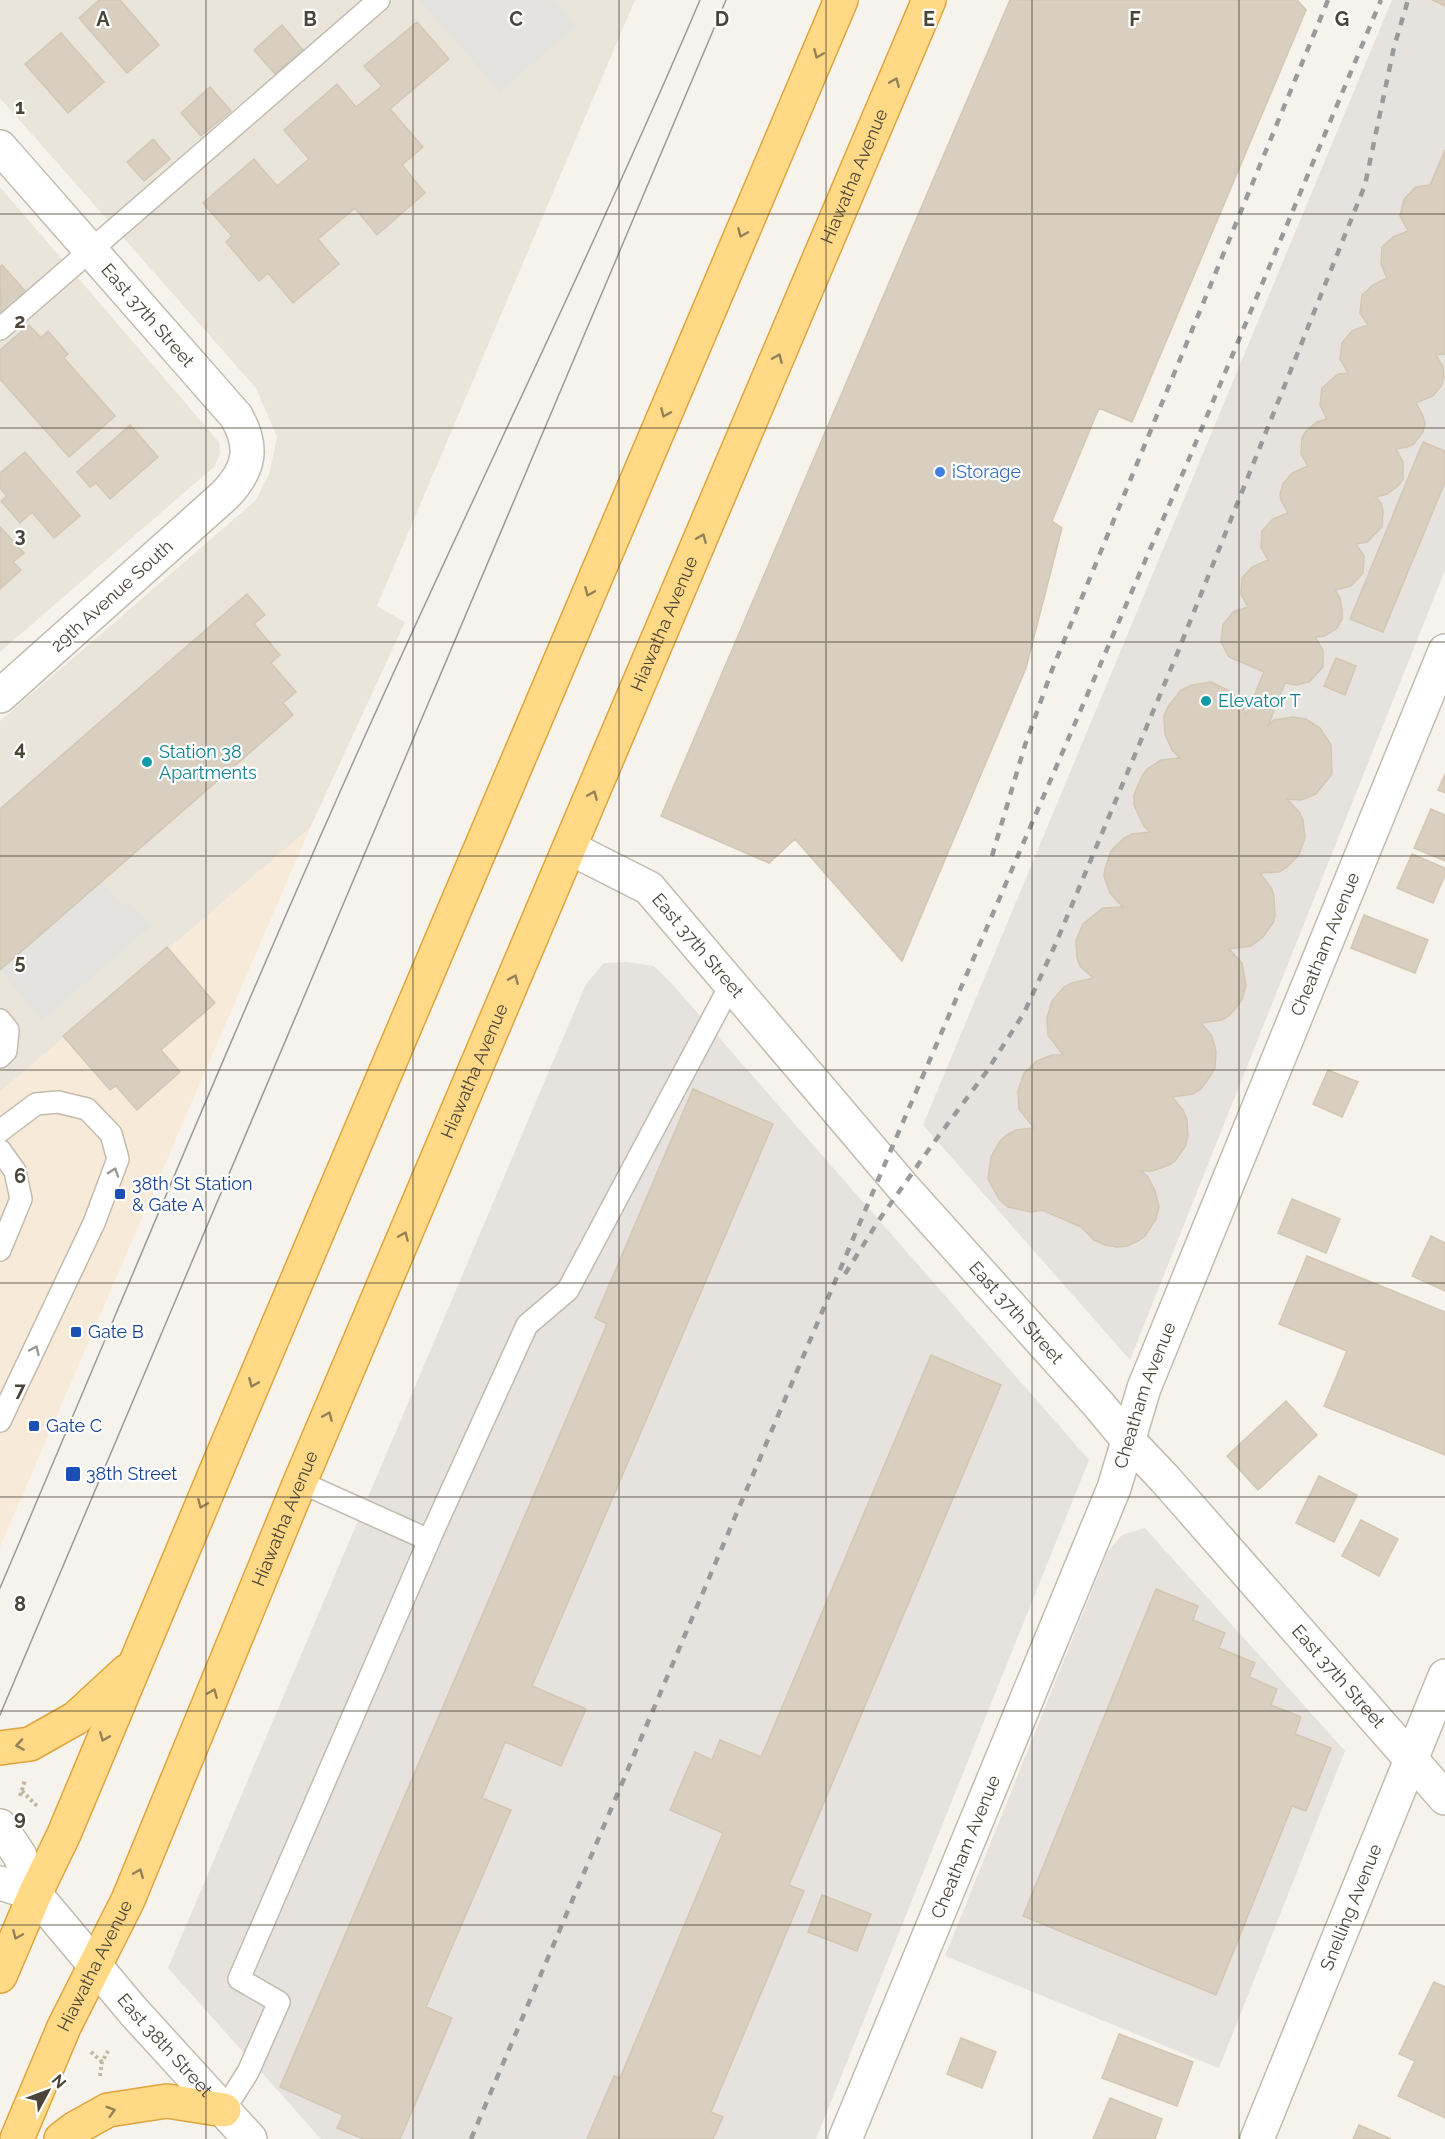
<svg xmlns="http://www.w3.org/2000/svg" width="1445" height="2139" viewBox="0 0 1445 2139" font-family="Raleway,sans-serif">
<rect width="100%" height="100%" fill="#f6f3ec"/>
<path fill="#eae5da" d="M0 0H635L377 606 405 622 310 828 0 1092V721L255 501 269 475 277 437 256 388 0 98Z
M0 187 219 442 220 453 215 466 0 652Z"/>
<path fill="#f7ead8" d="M310 828 0 1547V1092Z"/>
<path fill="#e6e2dd" d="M1392 0H1445V570L1130 1360 923 1125Z
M627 962 654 966 674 986 1089 1460 816 2139H321L168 1968 586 984 604 963Z
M1145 1528 1345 1751 1219 2068 945 1956 1108 1551 1122 1535Z"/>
<path fill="#e5e3e0" d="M419 0H553L576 26 500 92Z
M102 881 124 906 129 901 151 926 42 1020 0 970Z"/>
<path fill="#d8cfc1" stroke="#d3c7b4" stroke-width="1.5" d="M99 0H120L159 45 127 73 79 18Z
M1010 0H1297L1306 10 1132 422 1099 408 1052 521 1062 528 1026 668 902 961 795 839 769 863 661 816Z
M1432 0H1445V6L1439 3Z
M417 22 449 59 390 109 423 147 402 165 425 193 377 235 355 208 318 239 339 264 293 303 268 273 259 281 226 242 232 236 203 203 254 159 277 186 309 159 284 130 337 84 356 107 382 86 364 66Z
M282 25 303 50 275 74 254 50Z
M61 33 104 82 68 113 25 64Z
M210 87 231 111 201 136 181 113Z
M153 139 170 159 144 181 127 162Z
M1445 150V354L1436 355 1443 367 1444 376 1442 385 1433 396 1416 403 1423 416 1425 424 1423 432 1414 444 1407 447 1396 449 1403 462V479L1398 486 1387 494 1376 497 1381 503 1383 511 1382 527 1367 542 1356 544 1364 556 1363 573 1351 586 1335 590 1340 598 1342 609V619L1337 628 1325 636 1315 637 1323 650V667L1309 682 1296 685 1285 683 1268 726 1274 720 1293 717 1306 719 1320 728 1331 745 1332 774 1316 794 1301 800 1287 799 1299 812 1303 820 1305 838 1298 856 1287 867 1279 872 1260 873 1272 889 1274 897 1275 916 1273 923 1263 937 1251 946 1229 949 1242 963 1246 985 1242 1000 1230 1015 1222 1020 1201 1023 1212 1036 1216 1051 1215 1068 1211 1075 1201 1089 1193 1094 1172 1097 1183 1110 1187 1120 1188 1136 1185 1147 1175 1161 1169 1165 1152 1171H1141L1148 1177 1155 1191 1159 1207 1156 1219 1145 1236 1138 1241 1127 1246 1117 1247 1105 1245 1094 1240 1081 1227 1042 1210 1031 1212 1008 1207 999 1199 988 1179 991 1157 1000 1141 1008 1134 1016 1130 1034 1128 1019 1109 1018 1091 1024 1073 1037 1061 1052 1055H1063L1048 1035 1047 1018 1052 1001 1064 987 1072 983 1093 978 1080 966 1077 957 1076 941 1083 924 1103 908 1123 907 1110 893 1104 876 1105 869 1111 851 1124 838 1132 834 1150 832 1144 826 1134 805V795L1142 776 1147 769 1161 760 1180 758 1172 750 1165 734 1164 716 1168 707 1181 690 1192 685 1211 682 1232 692 1242 704 1246 715 1264 672 1229 657 1221 642 1223 625 1233 612 1248 607 1241 594 1242 578 1252 567 1268 560 1261 547 1262 531 1273 519 1288 513 1281 500 1280 494 1283 484 1292 473 1308 466 1301 454 1302 438 1306 431 1317 422 1327 419 1320 405 1322 388 1338 374 1348 373 1340 359 1342 343 1352 331 1368 325 1360 313 1362 295 1373 285 1387 278 1381 264 1382 247 1393 237 1408 231 1400 216 1404 199 1416 187 1430 185Z
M2 265 27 293 1 315 0 267Z
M29 325 41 338 48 331 68 354 64 358 115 416 69 457 0 379V350Z
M130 425 158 457 110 499 96 483 90 487 77 472Z
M1423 442 1445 451V482L1383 632 1350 619Z
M25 452 80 516 54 538 32 512 20 523 1 501 7 496 0 488V473Z
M0 527 24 553 13 562 21 570 0 589Z
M247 594 265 615 254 624 280 655 271 663 296 692 283 703 293 715 0 970V809Z
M1336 658 1356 666 1345 695 1324 686Z
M1445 774V793L1438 790Z
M1431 809 1445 815V861L1414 848Z
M1412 854 1445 868V875L1433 903 1397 888Z
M1364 915 1428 940 1415 973 1351 948Z
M167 947 215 1003 161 1050 180 1072 137 1110 116 1086 110 1090 63 1036Z
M1328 1070 1358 1082 1342 1117 1313 1104Z
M693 1089 773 1124 532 1686 586 1709 561 1766 505 1742 482 1798 511 1810 426 2007 452 2018 400 2139H363L337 2128 343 2115 280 2087 607 1324 595 1318Z
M1292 1199 1340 1219 1326 1253 1278 1233Z
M1431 1236 1445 1243V1291L1412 1276Z
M1307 1256 1445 1312V1455L1324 1406 1347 1351 1279 1324Z
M931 1355 1001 1385 789 1885 804 1891 711 2112 723 2117 713 2139H587L614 2076 620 2078 723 1833 670 1810 695 1752 712 1760 720 1740 761 1757Z
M1286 1401 1317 1435 1258 1490 1227 1456Z
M1319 1476 1357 1495 1334 1542 1296 1523Z
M1361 1520 1398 1539 1379 1576 1342 1556Z
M1156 1589 1198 1606 1193 1620 1225 1633 1219 1648 1255 1663 1249 1677 1277 1689 1271 1705 1301 1717 1295 1734 1331 1748 1306 1811 1292 1806 1216 1995 1023 1916Z
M822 1895 871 1914 857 1951 808 1932Z
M1434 1982 1445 1987V2118L1398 2096 1415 2061 1399 2054Z
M1119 2034 1193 2062 1177 2106 1102 2078Z
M961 2038 996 2052 982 2088 947 2074Z
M1110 2098 1162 2119 1155 2139H1093Z
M1359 2125 1391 2139H1353Z"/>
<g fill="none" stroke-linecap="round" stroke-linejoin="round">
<defs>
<path id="service" d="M0 329 379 0
M0 1020 8 1030 6 1051 0 1057
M0 1131 36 1104 58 1102 87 1109 111 1134 118 1159 94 1223 0 1421
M0 1150 15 1171 21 1199 0 1250
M300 1482 429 1540 527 1325 568 1290 731 984
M224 2110 248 2072 279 2002 239 1979 431 1536"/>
<g id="minor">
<path id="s1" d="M0 147 236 416C254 447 250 469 225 495L0 696"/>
<path id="s2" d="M570 848 649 888 902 1186 1099 1405 1128 1440 1165 1479 1445 1798"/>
<path id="s3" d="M845 2139 1114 1488 1144 1388 1445 651"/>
<path id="s4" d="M1257 2139 1445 1676"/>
</g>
<g id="tertiary">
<path id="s5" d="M0 1826 20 1856 35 1894 134 2012 250 2139"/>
<path d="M0 1883 35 1894"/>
</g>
<g id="trunk">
<path d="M0 1748 30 1744 76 1718 127 1671"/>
<path d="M0 1976 35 1894 64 1834 225 1450 841 0"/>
<path id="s6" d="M17 2139 64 2027 128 1900 300 1482 929 0"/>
<path d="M61 2139 74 2129 108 2110 167 2101 224 2110"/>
</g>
</defs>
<use href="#service" stroke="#c2bbae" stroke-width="24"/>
<use href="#minor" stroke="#c2bbae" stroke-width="36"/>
<use href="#tertiary" stroke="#c2bbae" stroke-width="36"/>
<use href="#trunk" stroke="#e0a43c" stroke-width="36"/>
<path stroke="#c4b79f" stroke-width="4" stroke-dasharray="3 3" stroke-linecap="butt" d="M22 1791 37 1806
M20 1796 25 1780
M91 2052 102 2062
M100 2076 102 2062 108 2051"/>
<use href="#service" stroke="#fff" stroke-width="21"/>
<use href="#minor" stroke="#fff" stroke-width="33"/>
<use href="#tertiary" stroke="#fff" stroke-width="33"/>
<use href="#trunk" stroke="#ffd985" stroke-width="33"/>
<path stroke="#9a9a9a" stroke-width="1.5" d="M0 1588C121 1304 238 1019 364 738 475 491 594 249 700 0
M0 1715 726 0"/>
<path stroke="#9a9a9a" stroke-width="4.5" stroke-dasharray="8 8" stroke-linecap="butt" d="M992 856 1025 745 1052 670 1328 0
M845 1274 879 1220 932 1145 987 1071 1024 1013 1056 943 1175 659 1365 185 1394 47 1408 0
M471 2139 884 1166 1186 466 1381 0"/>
</g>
<defs><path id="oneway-chevron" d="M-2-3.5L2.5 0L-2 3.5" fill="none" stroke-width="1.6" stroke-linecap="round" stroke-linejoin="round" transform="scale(1.5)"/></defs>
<g stroke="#938057">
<use href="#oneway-chevron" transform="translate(818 54) rotate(113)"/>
<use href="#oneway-chevron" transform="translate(895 82) rotate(-67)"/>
<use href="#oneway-chevron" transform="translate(742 233) rotate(113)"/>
<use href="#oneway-chevron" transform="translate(778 358) rotate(-67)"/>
<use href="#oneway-chevron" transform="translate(665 413) rotate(113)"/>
<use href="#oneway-chevron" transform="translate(702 538) rotate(-67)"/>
<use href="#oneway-chevron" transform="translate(589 592) rotate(113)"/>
<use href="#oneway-chevron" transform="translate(593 795) rotate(-67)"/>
<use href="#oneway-chevron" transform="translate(514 979) rotate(-67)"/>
<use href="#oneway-chevron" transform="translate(404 1236) rotate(-67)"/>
<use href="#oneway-chevron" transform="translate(253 1383) rotate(113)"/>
<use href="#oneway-chevron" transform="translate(328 1416) rotate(-67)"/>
<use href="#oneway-chevron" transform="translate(202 1504) rotate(113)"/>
<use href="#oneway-chevron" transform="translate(213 1693) rotate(-68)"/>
<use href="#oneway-chevron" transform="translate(104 1737) rotate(112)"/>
<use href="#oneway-chevron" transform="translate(20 1745) rotate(171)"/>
<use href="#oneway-chevron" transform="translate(139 1873) rotate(-68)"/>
<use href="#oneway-chevron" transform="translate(17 1935) rotate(113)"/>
<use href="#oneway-chevron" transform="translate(111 2111) rotate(-16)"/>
</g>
<g stroke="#9c9892">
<use href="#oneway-chevron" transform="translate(114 1172) rotate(-71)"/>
<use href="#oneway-chevron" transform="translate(35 1350) rotate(-65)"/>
</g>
<path fill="none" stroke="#4b4439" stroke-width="1.5" stroke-opacity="0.55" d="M206 0V2139M413 0V2139M619 0V2139M826 0V2139M1032 0V2139M1239 0V2139M0 214H1445M0 428H1445M0 642H1445M0 856H1445M0 1070H1445M0 1283H1445M0 1497H1445M0 1711H1445M0 1925H1445"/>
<circle fill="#3f7fe0" stroke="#fff" stroke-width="2" cx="940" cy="472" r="6"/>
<g fill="#0f9aa8" stroke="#fff" stroke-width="2">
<circle cx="1206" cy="701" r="6"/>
<circle cx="147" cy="762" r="6"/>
</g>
<g fill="#1a4fb4" stroke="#fff" stroke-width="2">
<rect x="114" y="1188" width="12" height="12" rx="3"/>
<rect x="70" y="1326" width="12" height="12" rx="3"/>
<rect x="28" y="1420" width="12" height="12" rx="3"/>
<rect x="65" y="1466" width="16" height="16" rx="3"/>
</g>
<g text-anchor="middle" stroke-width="4.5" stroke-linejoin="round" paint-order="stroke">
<g font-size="18" fill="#4b4439" stroke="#fff">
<text dy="6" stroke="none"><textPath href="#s6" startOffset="2134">Hiawatha Avenue</textPath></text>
<text dy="6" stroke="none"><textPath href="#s1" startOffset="224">East 37th Street</textPath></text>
<text transform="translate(112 596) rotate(-42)" y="6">29th Avenue South</text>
<text dy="6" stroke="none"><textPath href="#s6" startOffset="1648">Hiawatha Avenue</textPath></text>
<text dy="6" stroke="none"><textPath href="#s3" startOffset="1288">Cheatham Avenue</textPath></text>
<text dy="6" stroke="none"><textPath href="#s2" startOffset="164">East 37th Street</textPath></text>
<text dy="6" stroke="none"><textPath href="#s6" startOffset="1162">Hiawatha Avenue</textPath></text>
<text dy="6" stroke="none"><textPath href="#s2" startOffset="650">East 37th Street</textPath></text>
<text dy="6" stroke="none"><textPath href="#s3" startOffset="802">Cheatham Avenue</textPath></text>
<text dy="6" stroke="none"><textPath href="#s6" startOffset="676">Hiawatha Avenue</textPath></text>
<text dy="6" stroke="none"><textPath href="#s2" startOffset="1136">East 37th Street</textPath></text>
<text dy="6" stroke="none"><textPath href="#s3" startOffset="316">Cheatham Avenue</textPath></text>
<text dy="6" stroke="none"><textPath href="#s4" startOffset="250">Snelling Avenue</textPath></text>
<text dy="6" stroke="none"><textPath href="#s6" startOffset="190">Hiawatha Avenue</textPath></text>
<text dy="6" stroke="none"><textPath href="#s5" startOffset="276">East 38th Street</textPath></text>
</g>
<g font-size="18" fill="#366cbe" stroke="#fff" text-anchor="start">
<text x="952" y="478">iStorage</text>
</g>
<g font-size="18" fill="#0d838f" stroke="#fff" text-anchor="start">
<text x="1218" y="707">Elevator T</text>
<text x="159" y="758">Station 38<tspan x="159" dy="21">Apartments</tspan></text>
</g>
<g font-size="18" fill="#164399" stroke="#fff" text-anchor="start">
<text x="132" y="1190">38th St Station<tspan x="132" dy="21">&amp; Gate A</tspan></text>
<text x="88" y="1338">Gate B</text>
<text x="46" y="1432">Gate C</text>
<text x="86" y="1480">38th Street</text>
</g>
</g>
<g font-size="20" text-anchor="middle" font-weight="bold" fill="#4b4439" stroke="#fff" stroke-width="4.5" stroke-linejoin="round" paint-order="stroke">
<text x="103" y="26">A</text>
<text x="310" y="26">B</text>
<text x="516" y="26">C</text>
<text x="722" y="26">D</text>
<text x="929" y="26">E</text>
<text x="1135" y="26">F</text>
<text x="1342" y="26">G</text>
<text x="20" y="114">1</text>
<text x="20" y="328">2</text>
<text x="20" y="542">3</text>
<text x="20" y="755">4</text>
<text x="20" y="969">5</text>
<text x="20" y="1183">6</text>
<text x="20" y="1397">7</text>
<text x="20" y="1611">8</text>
<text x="20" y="1825">9</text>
</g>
<g transform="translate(48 2091) rotate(49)" stroke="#ffffff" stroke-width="4.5" paint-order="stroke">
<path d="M0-4.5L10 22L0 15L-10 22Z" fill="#4b4439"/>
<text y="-9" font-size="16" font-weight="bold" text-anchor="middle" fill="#4b4439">N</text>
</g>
</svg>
